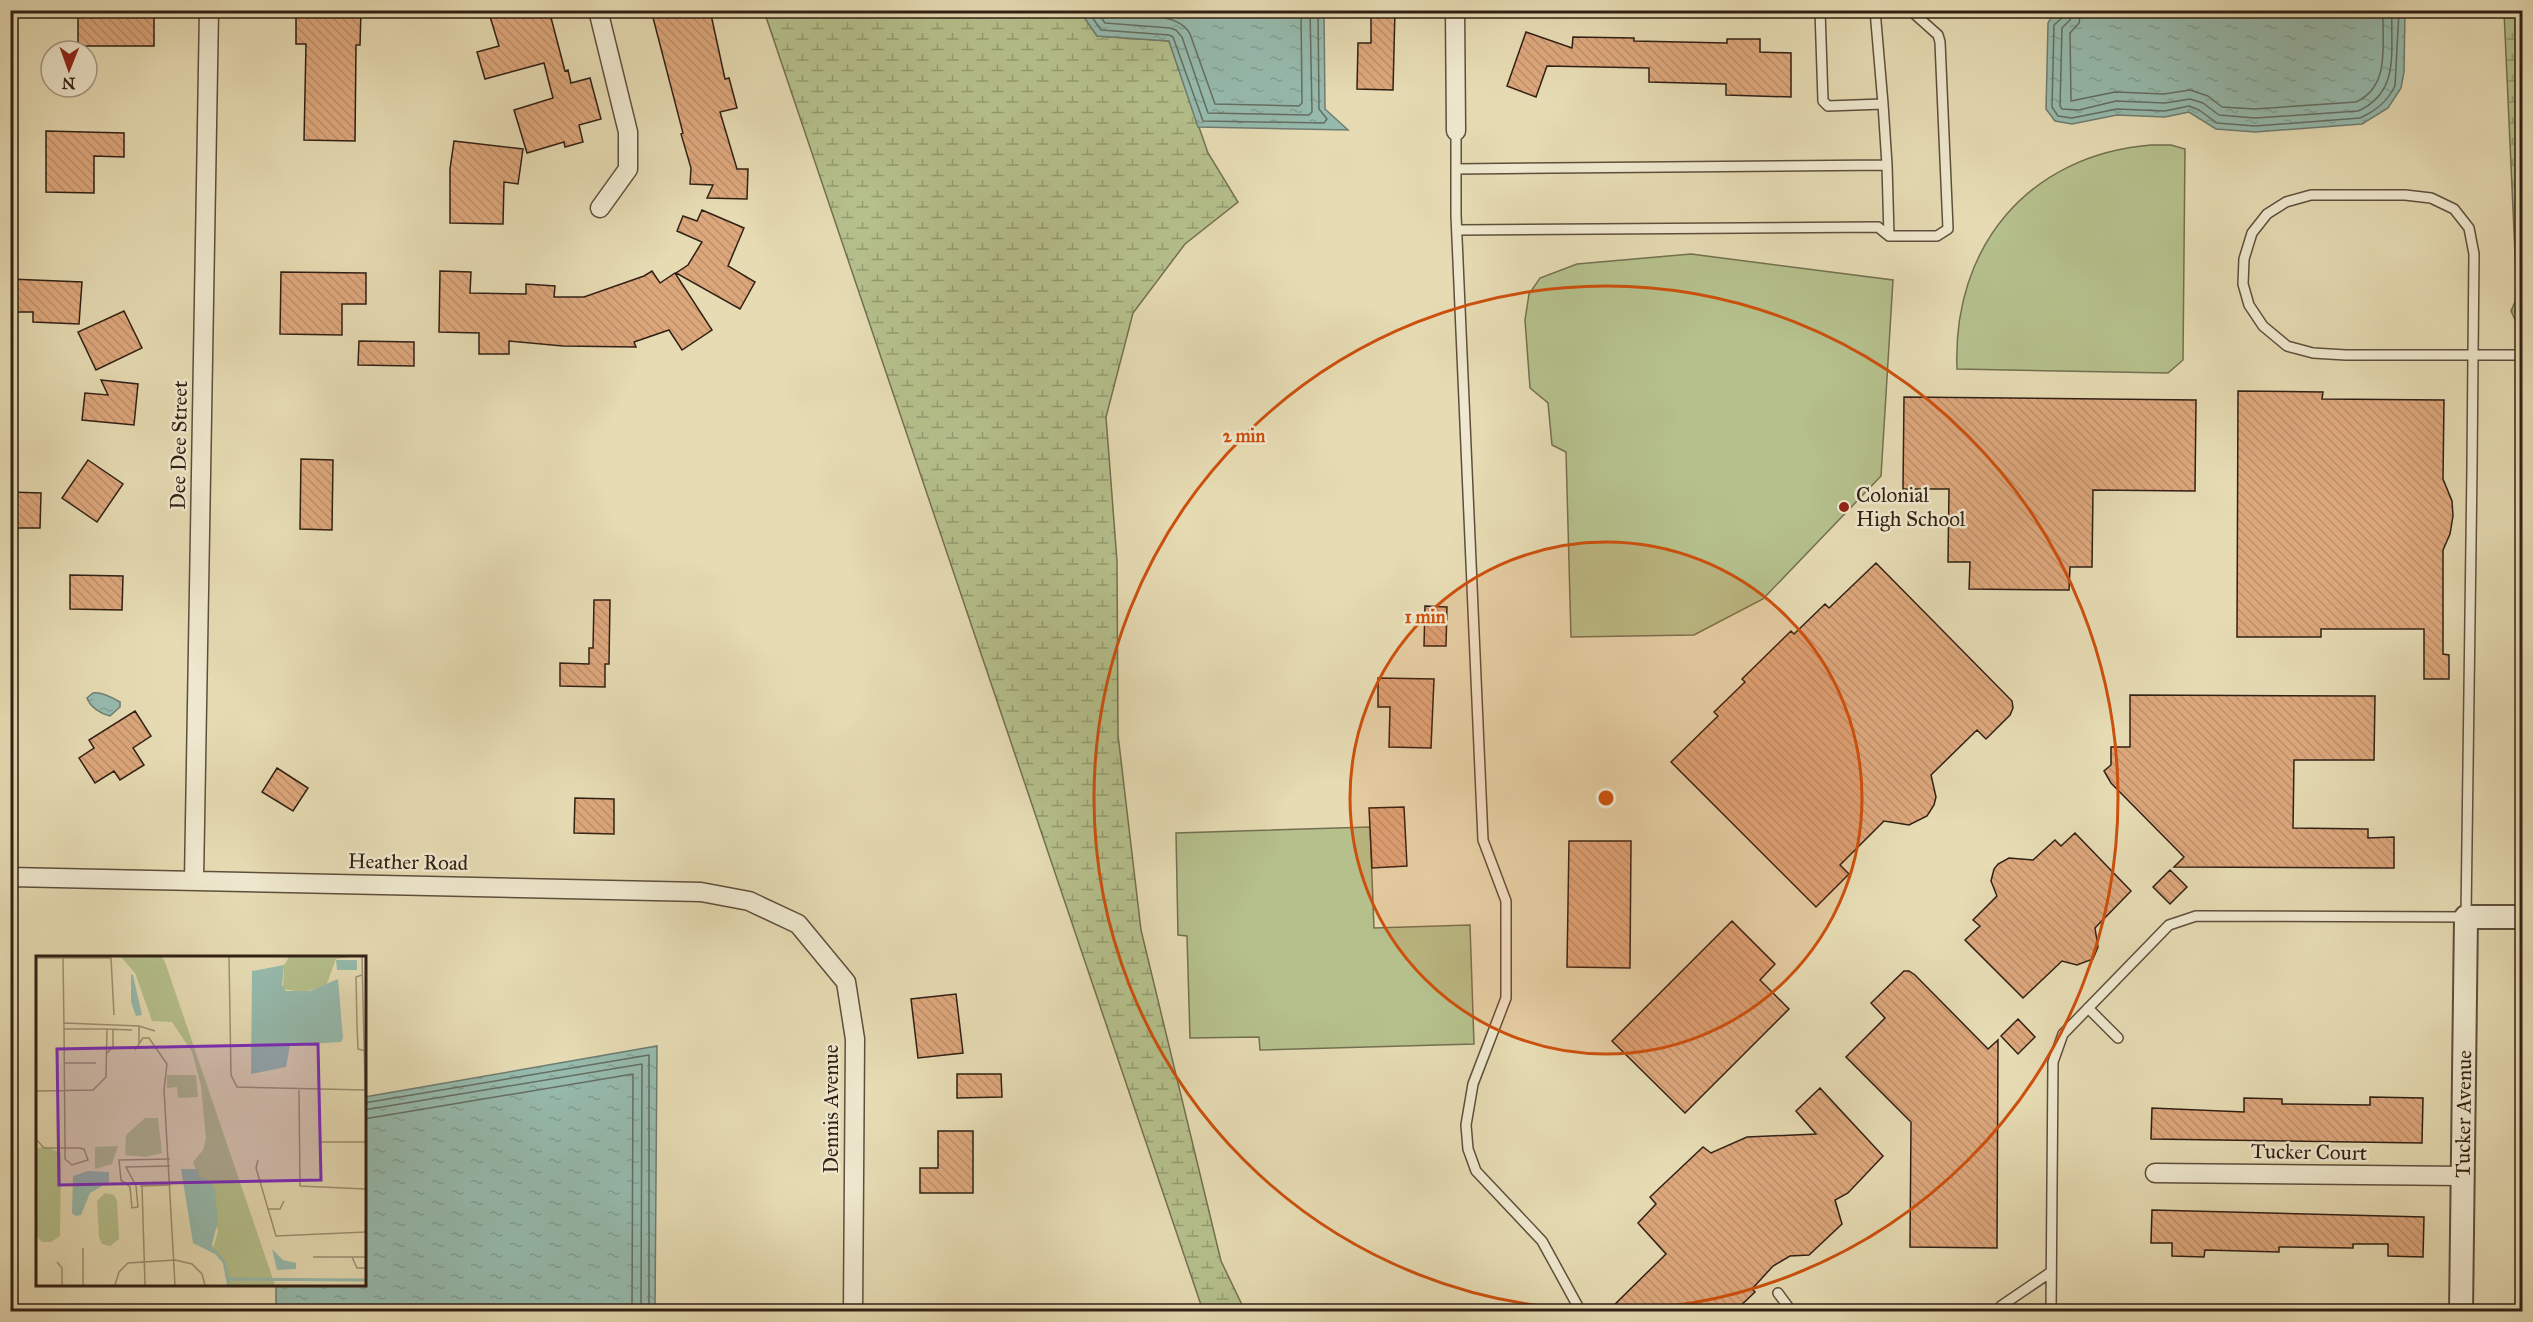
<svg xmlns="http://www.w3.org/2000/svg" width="2533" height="1322" viewBox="0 0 2533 1322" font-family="'IM FELL Great Primer',serif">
<defs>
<pattern id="wetland-marsh" width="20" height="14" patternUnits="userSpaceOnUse" patternTransform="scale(1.5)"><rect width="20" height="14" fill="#b5c08c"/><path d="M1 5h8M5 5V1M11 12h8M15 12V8" fill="none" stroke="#949c71"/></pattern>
<pattern id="water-ripples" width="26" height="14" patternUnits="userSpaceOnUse" patternTransform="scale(1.5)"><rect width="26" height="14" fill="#96bbae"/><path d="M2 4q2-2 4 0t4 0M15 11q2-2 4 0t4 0" fill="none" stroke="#82a095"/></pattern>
<pattern id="building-back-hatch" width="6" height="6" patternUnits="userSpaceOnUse" patternTransform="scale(1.5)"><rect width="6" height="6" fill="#dda77c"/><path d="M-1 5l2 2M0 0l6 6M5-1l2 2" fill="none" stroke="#be8f6a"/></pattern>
</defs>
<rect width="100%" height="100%" fill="#e6dbb3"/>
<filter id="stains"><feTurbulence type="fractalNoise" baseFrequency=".00333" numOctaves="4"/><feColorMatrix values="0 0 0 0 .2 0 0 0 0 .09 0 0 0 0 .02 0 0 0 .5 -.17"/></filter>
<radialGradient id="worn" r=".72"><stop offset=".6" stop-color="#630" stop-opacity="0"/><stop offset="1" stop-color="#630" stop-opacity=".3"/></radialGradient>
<path fill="url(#wetland-marsh)" stroke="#737050" stroke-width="1.5" d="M764 11H1080L1097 36 1169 41 1208 153 1238 202 1185 244 1133 313 1106 417 1117 561 1118 735 1141 930 1221 1261 1245 1311H1203Z
M2504 11H2522V335L2511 311 2517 297Z"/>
<path fill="#b5c08c" stroke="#737050" stroke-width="1.5" d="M2151 145H2171L2185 149 2183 360 2168 373 1957 369C1952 247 2028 155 2151 145Z
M1691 254 1893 280 1881 476 1763 599 1694 635 1571 637 1566 452 1552 445 1548 403 1530 388 1525 320 1529 294 1540 278 1577 264Z
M1370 827 1374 928 1470 925 1474 1044 1260 1050 1259 1037 1190 1038 1187 936 1178 935 1176 833Z"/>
<path fill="url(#water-ripples)" stroke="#6e7d71" stroke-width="1.5" d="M1080 11H1324L1325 109 1348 130 1198 127 1169 41 1097 36Z
M2066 11H2405L2404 72 2401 88 2388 108 2362 124 2255 132 2216 129 2189 112 2165 117 2117 115 2072 124 2055 121 2046 109 2048 23 2052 16Z
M93 693C100 692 113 698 120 702V707L110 716C101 714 90 707 87 698Z
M657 1046 655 1311H276V1285L364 1284 365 1097Z"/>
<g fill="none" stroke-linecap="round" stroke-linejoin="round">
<path stroke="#646e62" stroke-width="1.5" d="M1087 10 1101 30 1169 35 1173 37 1203 121 1324 123 1327 119 1319 109 1318 10
M1096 10 1105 23 1170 28 1176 30 1182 37 1208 113 1309 115 1312 112 1310 10
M1107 10 1110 14C1133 16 1179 11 1190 34L1215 104 1299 106 1302 103 1301 10
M2065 10 2063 17 2054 25 2052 107 2058 116 2072 118 2117 109 2165 111 2189 106 2199 110 2217 123 2255 126 2360 118C2376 111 2387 102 2395 86L2399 10
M2072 10 2070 20 2062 28 2060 106 2062 109 2079 110 2116 101 2165 103 2190 99 2203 103 2219 115 2255 118 2358 111C2401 92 2390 50 2392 10
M2081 10 2079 23 2070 33 2071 101 2115 92 2164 94 2190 90 2208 96 2222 107 2255 109 2356 102C2391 86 2382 44 2383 10
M364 1103 649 1055V1312
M364 1110 642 1064 641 1312
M364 1119 633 1074 632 1312"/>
</g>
<path fill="url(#building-back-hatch)" stroke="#312015" stroke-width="1.5" d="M78 10H154V46H78Z
M296 10H361L360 45H356L355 141 304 140 306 44H296Z
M488 10H549L565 71 568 70 571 83 590 78 601 119 579 125 583 142 565 147 564 142 527 153 514 110 553 98 544 63 485 79 477 52 499 46Z
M651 10H710L725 79 729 78 737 108 720 112 737 169H748L747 199 707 198 713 185 690 184 691 168 681 134 683 133Z
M1371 10H1395L1393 90 1357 89 1358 43H1371Z
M1526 32 1572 48 1573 37 1634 38V41L1727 43V39H1760V52L1791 53V97L1726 95V84L1649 82V68L1547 66 1536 97 1507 86Z
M46 131 124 133V157L94 156V193L46 192Z
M454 141 523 149 518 184 504 182 503 224 450 223V169Z
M702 210 744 228 728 266 755 282 740 309 676 273 688 265 702 242 677 231 683 216 697 221Z
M440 271 471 272 470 293 526 294V284L555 286 554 297H584L644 276 652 271 660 283 675 273 712 330 682 350 669 330 634 342 636 347 563 346 509 341V354H479V333L439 332Z
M281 272 366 273V304H342V335L280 334Z
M10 279 82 282 79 324 33 322V312H10Z
M124 311 142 348 96 370 78 332Z
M359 341 414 342V366L358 365Z
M101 380 138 384 134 425 82 420 85 393 108 395Z
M2238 391 2323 392 2322 399 2444 400 2443 479 2452 501 2453 516 2450 534 2443 550V654L2449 655V679H2424V629H2321V637H2237Z
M1904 397 2196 400 2195 491 2093 490 2092 567H2070L2069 590 1969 589 1970 562H1948L1949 489H1903Z
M301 459 333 460 332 530 300 529Z
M88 460 123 484 97 522 62 498Z
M10 492 41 493 40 528H10Z
M1876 563 2012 701 2013 708 2010 715 1986 739 1977 730 1931 775 1936 797 1934 805 1927 816 1909 825 1884 821 1840 865 1849 874 1816 907 1671 762 1718 716 1714 712 1745 682 1742 679 1791 631 1794 634 1825 604 1829 608Z
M70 575 123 576 122 610 70 609Z
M594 600H610L609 664H605V687L560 686V663L589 664V648H593Z
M1425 606 1447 607 1446 646H1424Z
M1378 678 1434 679 1431 748 1389 747 1390 707H1378Z
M2130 695 2375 696 2374 760H2294L2293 828 2368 829V838L2394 837V868L2174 867 2184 857 2111 783 2104 771 2111 765V747H2130Z
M135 711 151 736 133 748 144 765 120 780 114 771 95 783 79 758 94 748 89 740Z
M277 768 308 788 293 811 262 792Z
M575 798 614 799V834L574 833Z
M1404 807 1407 866 1372 868 1369 808Z
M2075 833 2131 891 2095 928 2098 947 2093 959 2077 965 2062 961 2023 998 1965 940 1980 926 1973 920 1997 896 1991 881 1994 869 1998 864 2009 858 2033 860 2055 840 2061 846Z
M1569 841H1631L1630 968 1567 967Z
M2170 870 2187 887 2170 904 2153 887Z
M1732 921 1775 964 1760 980 1789 1009 1685 1113 1612 1041Z
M1904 971H1909L1915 975 1988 1049 1998 1040 1997 1248 1910 1247 1911 1122 1846 1057 1885 1018 1871 1003Z
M956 994 963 1053 918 1058 911 999Z
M2018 1019 2035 1037 2018 1054 2001 1036Z
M957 1074H1001L1002 1097 957 1098Z
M1820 1088 1883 1156 1848 1193 1835 1200 1842 1224 1809 1255 1790 1256 1773 1266 1752 1289 1755 1292 1735 1311H1608L1666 1254 1638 1223 1656 1204 1650 1197 1703 1147 1711 1153 1747 1137 1816 1134 1796 1111Z
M2370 1097 2423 1098 2422 1143 2151 1139 2152 1108 2244 1112V1098L2282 1099V1104L2370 1105Z
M938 1131H973V1193H920V1168H938Z
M2152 1210 2424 1217 2423 1257 2388 1256V1244H2353V1248L2279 1247V1252L2205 1250 2204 1257 2172 1256V1243H2151Z"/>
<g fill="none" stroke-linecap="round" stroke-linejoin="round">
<defs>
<path id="service" d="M1875 10 1883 104
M1456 131V215L1483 840 1506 901V998L1473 1084 1466 1125 1468 1149 1476 1171 1542 1241 1581 1312
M1887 165 1889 236
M1456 169 1887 165 1883 104 1828 106 1823 101 1820 10
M1457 230 1878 227 1889 236H1937L1948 229 1940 42 1938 35 1910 10
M2088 1008 2118 1038
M1778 1293 1789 1308 1786 1312
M1998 1312 2001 1306 2051 1272
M2051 1312 2053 1062 2063 1034 2169 925 2196 916 2466 917 2472 467 2473 355 2474 254 2469 228 2454 209 2431 198 2405 195H2311L2286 202 2267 214 2252 233 2244 259 2243 284 2249 305 2263 326 2287 346 2313 353 2346 355H2522"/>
<path id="minor" d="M598 10 628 132V169L600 208
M1455 10 1456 131
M10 877 701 892 749 901 798 924 846 982 855 1039 853 1312
M194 880 209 10
M2155 1173 2463 1176"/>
<g id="tertiary">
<path id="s1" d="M2461 1312 2466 917H2522"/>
</g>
</defs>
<use href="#service" stroke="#5e4f3c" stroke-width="12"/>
<use href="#minor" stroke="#5e4f3c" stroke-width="21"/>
<use href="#tertiary" stroke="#5e4f3c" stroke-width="26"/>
<use href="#service" stroke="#efe8ce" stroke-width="9"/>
<use href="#minor" stroke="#efe8ce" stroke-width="18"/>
<use href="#tertiary" stroke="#efe8ce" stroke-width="22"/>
</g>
<circle cx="1606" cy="798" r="256" fill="#cd500d" fill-opacity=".12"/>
<g fill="none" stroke="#cd500d" stroke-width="3">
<circle cx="1606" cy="798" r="256"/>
<circle cx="1606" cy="798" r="512"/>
</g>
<circle fill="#8f2418" stroke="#efe8ce" stroke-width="2" cx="1844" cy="507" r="6"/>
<g text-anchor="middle" stroke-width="5" stroke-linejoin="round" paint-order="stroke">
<g font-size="21" fill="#312015" stroke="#efe8ce">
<text transform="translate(179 445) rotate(-89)" y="7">Dee Dee Street</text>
<text transform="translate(408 862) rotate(1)" y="7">Heather Road</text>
<text transform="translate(831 1109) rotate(-90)" y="7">Dennis Avenue</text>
<text dy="7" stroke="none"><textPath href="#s1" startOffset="198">Tucker Avenue</textPath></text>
<text transform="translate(2309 1152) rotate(1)" y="7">Tucker Court</text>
</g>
<g font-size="21" fill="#312015" stroke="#efe8ce" text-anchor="start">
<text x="1856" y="502">Colonial<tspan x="1856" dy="24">High School</tspan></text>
</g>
</g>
<g transform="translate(36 956)">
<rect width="330" height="330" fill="#e6dbb3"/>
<path d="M85 1H126L129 6 239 329H191L188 308 177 293 182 275 157 206 167 194 170 183 165 130 156 96 136 66 116 65 99 17ZM253 1H315L300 3 290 30 267 36 247 33 248 9ZM10 191 25 197 24 280 15 286H6L0 280V192Z" fill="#b5c08c"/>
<path d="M131 119H160L162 141 142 142 141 131 131 132ZM109 162H122L126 197 110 201 89 199 90 179ZM82 190 76 208 59 213V191ZM69 237 78 239 81 245 83 283 74 290 66 288 63 281 61 245Z" fill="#b5c08c"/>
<path d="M300 4H321V14H301ZM248 9 246 29 250 35H274L302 23 307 82 305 86 254 89 250 111 215 118 216 15ZM95 18 97 19 106 59 100 60 95 46ZM145 213H161L164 222 172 223 179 234 182 265 176 288 179 298 157 287ZM52 215 73 216V226L54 237 45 259 40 260 36 257 37 220ZM236 293 247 304 260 307V313L241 314Z" fill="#96bbae"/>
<path fill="none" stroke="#96bbae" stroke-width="3" d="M178 294 188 306 193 329M193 323 330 324"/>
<path fill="none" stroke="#9e9074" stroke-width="1.5" d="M193 1 195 119 201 131 330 134M326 1 330 173M0 2H75L78 59M326 19 320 21 321 70 322 93 329 95M28 67 103 70M71 73 96 74M103 87V70L119 75M99 94 107 82H113L131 108 128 134 139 329M71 97 77 91V73M29 107H60M263 134 264 230 330 233M0 135 57 134 70 121 71 73H28M0 183 8 192H42L48 193 52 204 36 209 29 203V192L28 73 27 1M283 186H330M134 203 83 204 85 224 94 231 96 252 102 251 100 230 90 211 134 210M222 204 220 212 240 280 330 276M104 230 135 229M106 230 109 329M231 253H244L248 245M47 292V329M277 301H330M316 301 321 312H330M21 306 26 312V329M79 329 83 316 92 307 139 304 156 308 166 318 169 329"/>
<path fill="#7b2cbf" fill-opacity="0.15" stroke="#7b2cbf" stroke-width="3" d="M282 88 285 224 23 229 21 93Z"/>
<rect width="330" height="330" fill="none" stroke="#312015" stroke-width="3"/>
</g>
<circle cx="1606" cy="798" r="9" fill="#cd500d" stroke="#efe8ce" stroke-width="3"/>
<g font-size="18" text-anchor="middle" font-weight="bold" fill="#cd500d" stroke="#efe8ce" stroke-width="5" stroke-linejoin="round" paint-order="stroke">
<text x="1244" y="442">2 min</text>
<text x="1425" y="623">1 min</text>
</g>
<rect width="2533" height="1322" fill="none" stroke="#e6dbb3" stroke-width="36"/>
<rect x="12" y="12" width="2509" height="1298" fill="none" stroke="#312015" stroke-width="3"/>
<rect x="18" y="18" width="2497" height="1286" fill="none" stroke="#312015" stroke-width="1.5"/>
<g transform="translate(69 69) rotate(181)"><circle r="28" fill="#efe8ce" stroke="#a39884" stroke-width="1.5"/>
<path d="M0-4.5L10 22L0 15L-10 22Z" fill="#8f2418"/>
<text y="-9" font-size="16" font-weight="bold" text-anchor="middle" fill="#312015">N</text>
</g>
<rect width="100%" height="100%" filter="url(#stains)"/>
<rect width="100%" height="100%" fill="url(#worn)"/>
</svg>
